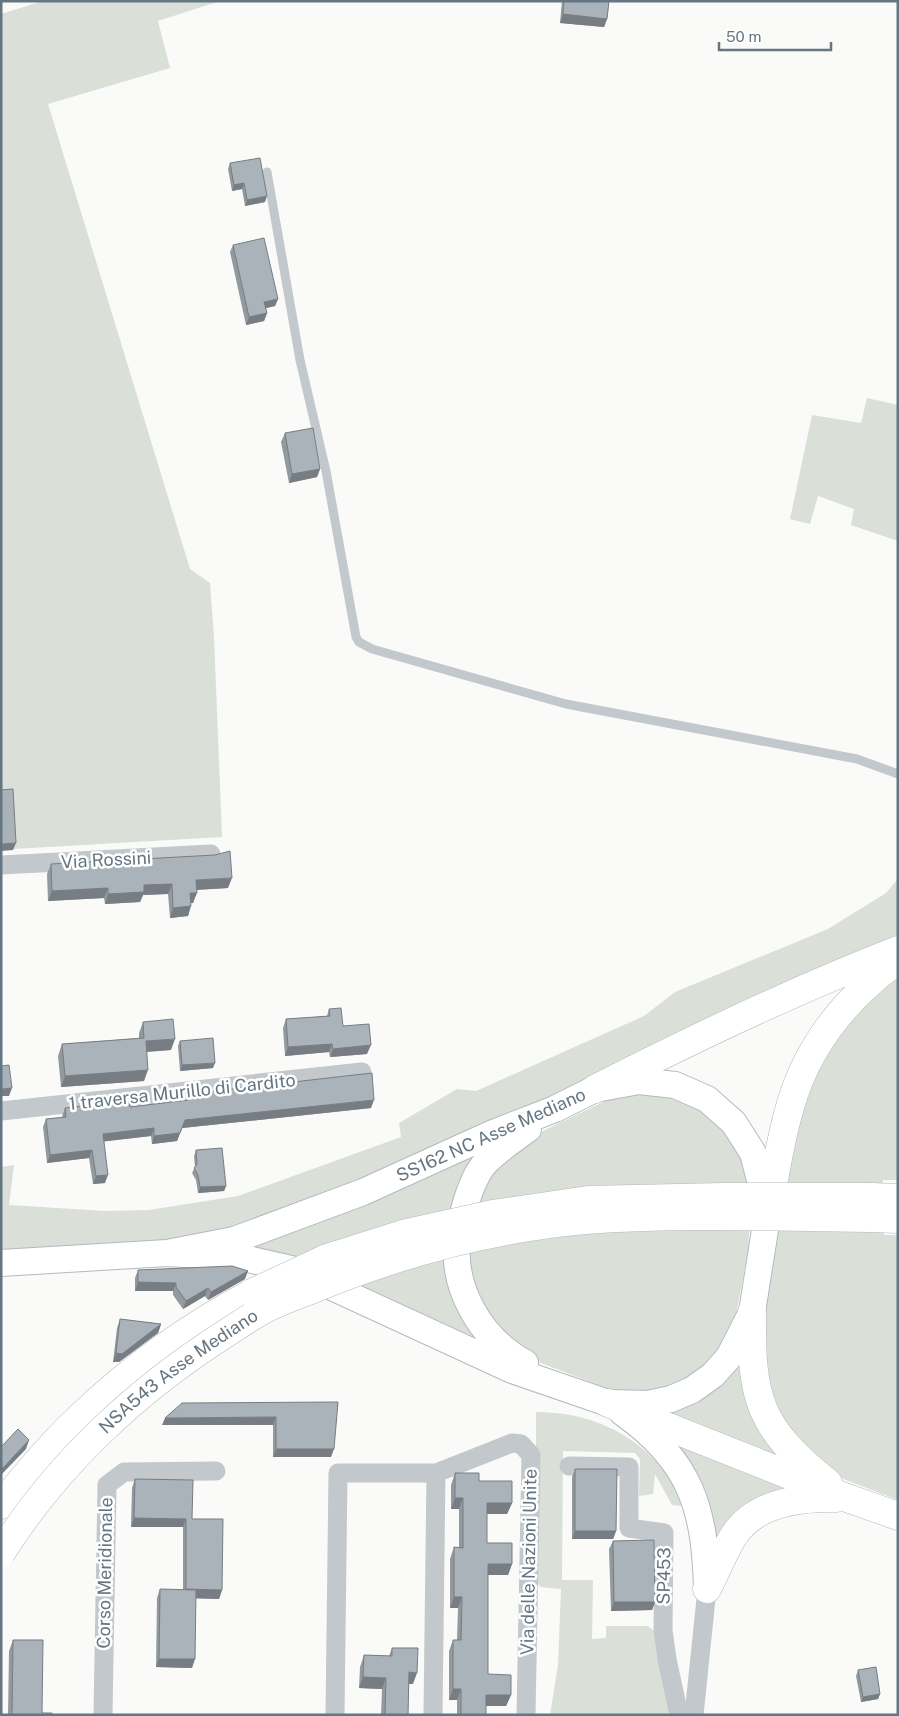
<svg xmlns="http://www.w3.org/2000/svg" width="899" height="1716" viewBox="0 0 899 1716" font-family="'Public Sans',sans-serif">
<rect width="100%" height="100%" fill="#fafaf8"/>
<path fill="#dadfd7" d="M43 1H220L158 21 170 68 48 104 190 569 210 583 214 637 222 837 13 849 1 795V14Z
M867 398 898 405V541L851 525 854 509 818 496 810 524 790 519 812 415 861 423Z
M898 879V936L471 1133 235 1233 1 1257V1167L14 1165 9 1205 104 1211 149 1210 238 1196 401 1137 399 1123 457 1089 476 1091 644 1016 675 992 828 929 886 893Z
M898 969V1180H883L884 1235H898V1500L838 1477 777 1424 760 1342 794 1122 834 1032Z
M622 1093 693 1098 743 1149 751 1209 748 1250 735 1321 726 1345 686 1386 625 1395 538 1362 517 1350 490 1324 470 1284 466 1258 475 1197 518 1143Z
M490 1141 450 1217 496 1350 291 1257 246 1244Z
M741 1354 781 1456 667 1412Z
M536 1412C587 1412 633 1431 665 1472 672 1482 677 1495 683 1506L672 1505 655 1474 653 1494 639 1496 640 1459 635 1453 563 1451 562 1580H593L592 1639 606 1638V1626H648L655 1632 671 1715H550L558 1665 561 1589 540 1587 536 1580Z
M672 1438 793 1488 715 1542Z"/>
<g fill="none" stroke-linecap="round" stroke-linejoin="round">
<defs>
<path id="secondary" d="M1 1263 167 1253 239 1257 295 1270 512 1370 608 1403 648 1404 671 1399 692 1390 713 1375 729 1357 752 1312 768 1211 753 1153 734 1123 707 1099 675 1085 639 1081 595 1089 555 1109 493 1133 363 1192 234 1240 167 1253
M525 1363C481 1339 450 1287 458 1236 459 1228 462 1219 464 1210 468 1195 475 1174 486 1162 498 1150 514 1139 528 1129
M623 1413C691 1461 705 1509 707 1589"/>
<path id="highway" d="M595 1089C693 1039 795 990 898 950
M871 1197 898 1198
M768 1211C775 1177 780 1140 790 1107 807 1046 847 997 898 960
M871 1218 898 1219
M752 1312C751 1399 758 1427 828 1483
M608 1403 847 1498 898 1516
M1 1505C26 1475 51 1444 80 1417 131 1368 190 1326 252 1293
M707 1589C716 1572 723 1553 733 1537 754 1503 799 1497 836 1498"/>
</defs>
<use href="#secondary" stroke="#b3babf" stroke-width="28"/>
<use href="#highway" stroke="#b4b9bd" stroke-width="29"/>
<path stroke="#c3c8cc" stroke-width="9" d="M267 172 300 360 326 471 356 637 359 642 372 649 566 704 857 759 898 774"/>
<path stroke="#c3c8cc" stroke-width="19" d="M1 865 211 854
M1 1111 362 1072
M569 1466 629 1467V1528L664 1533 663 1630 667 1659 679 1715
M436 1473 512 1443 521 1444 531 1455 526 1715
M103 1715 107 1485 124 1472 216 1471
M335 1715 338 1473H436L433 1715
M694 1715 707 1589"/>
<use href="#secondary" stroke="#fff" stroke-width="26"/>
<use href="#highway" stroke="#fff" stroke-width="28"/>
<defs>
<g id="highway-bridge">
<path d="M252 1293 327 1258 403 1234 493 1214 588 1200 724 1197H871"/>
<path id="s1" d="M1 1553C57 1464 137 1390 225 1334 239 1325 253 1315 267 1308 283 1300 301 1294 318 1287 402 1253 494 1228 585 1220 680 1213 776 1217 871 1218"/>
</g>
</defs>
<use href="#highway-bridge" stroke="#b4b9bd" stroke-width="29" stroke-linecap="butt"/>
<use href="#highway-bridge" stroke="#fff" stroke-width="28"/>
</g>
<path fill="#929a9f" d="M562 1H609L607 19 604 27 560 23Z
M230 163 265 202 245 206 242 189 232 191 228 169Z
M233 245 278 299 275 306 266 308 267 313 264 321 246 325 230 252Z
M285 433 320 469 317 477 289 483 281 442Z
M51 864 228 888 197 890 193 903H191L188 916 170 918 168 894 143 895 140 902 105 904 104 898 48 901 47 874Z
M329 1009 343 1026 367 1054 330 1057 329 1052 285 1056 283 1028 286 1019 327 1016Z
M143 1022 171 1050 147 1052 144 1081 61 1087 58 1056 62 1044 139 1038V1033Z
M180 1041 213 1068 180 1071 178 1046Z
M188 1094 371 1108 182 1128 177 1141 152 1144 151 1136 104 1141 105 1183 93 1184 89 1158 47 1163 43 1127 46 1119 63 1117 62 1116 65 1108 130 1107 186 1100Z
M196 1150 226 1186 224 1191 198 1193 196 1180 192 1173 195 1167 194 1156Z
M138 1270 245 1279 208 1300 205 1296 183 1309 173 1295V1291H135V1278Z
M120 1319 161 1324 158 1333 119 1362H113L117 1328Z
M338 1402 331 1457H273V1425H162Z
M575 1469 616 1531 613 1539H572V1477Z
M455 1473 479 1481 512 1503 507 1514H487V1543L512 1564 508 1575H488V1674L511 1695 506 1706H486V1715H457V1700H449V1651L453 1640H457L458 1608H450V1559L454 1547 459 1548V1509H451V1485Z
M135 1479 192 1519 222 1590 219 1599 195 1598 192 1668 156 1667 157 1598 160 1589 183 1590V1527H131L132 1488Z
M613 1541 655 1602 652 1610 611 1611 609 1549Z
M13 1640 42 1713 52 1715H8L9 1651Z
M392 1648 413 1684H409L408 1715H381L382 1689 359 1688 360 1667 364 1655 389 1656Z
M858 1670 880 1694 878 1699 861 1702 856 1676Z"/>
<path fill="#777d82" d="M563 14 607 19 604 27 560 23Z
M244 183 242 189 232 191 234 185Z
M267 196 265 202 245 206 247 200Z
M278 299 275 306 262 309 264 302Z
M267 313 264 321 246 325 249 317Z
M320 469 317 477 289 483 292 474Z
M16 843 13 850 1 851V844Z
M232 878 228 888 192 890 196 880Z
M172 884 168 894 143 895 140 902 105 904 108 894 144 885Z
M108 888 104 898 48 901 52 891Z
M190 893H197L193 903H187Z
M191 906 188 916 170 918 173 908Z
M175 1039 171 1050 142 1052 146 1041Z
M332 1044 329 1052 285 1056 288 1047Z
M371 1045 367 1054 330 1057 333 1049Z
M215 1063 213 1068 180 1071 182 1065Z
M148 1070 144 1081 61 1087 65 1076Z
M12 1088 9 1096H1V1089Z
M374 1100 371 1108 182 1128 177 1141 152 1144 154 1136 185 1120Z
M154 1128 151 1136 100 1142 103 1134Z
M92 1150 89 1158 47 1163 50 1155Z
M108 1175 105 1183 93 1184 96 1176Z
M226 1186 224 1191 198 1193 200 1187Z
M248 1271 245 1279 208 1300 211 1292Z
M138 1282 176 1283 173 1291H135Z
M208 1288 205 1296 183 1309 186 1301Z
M161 1324 158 1333 119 1362H113L116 1353Z
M276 1417 273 1425H162L165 1418Z
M29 1440 26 1449 1 1475V1470Z
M276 1449H334L331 1457H273Z
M455 1498H463L459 1509H451Z
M487 1503H512L507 1514H483Z
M134 1518 186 1519 183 1527H131Z
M575 1531H616L613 1539H572Z
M488 1564H512L508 1575H484Z
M186 1589 222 1590 219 1599 182 1598Z
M454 1597H462L458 1608H450Z
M614 1602H655L652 1610 611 1611Z
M159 1659H195L192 1668 156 1667Z
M409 1672 417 1673 413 1684H405Z
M363 1677 386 1678 382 1689 359 1688Z
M453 1689H461L457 1700H449Z
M880 1694 878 1699 861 1702 863 1697Z
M486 1695H511L506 1706H482Z"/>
<path fill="#aab3b9" stroke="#777d82" d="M564 1H609L607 19 563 14Z
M260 158 267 196 247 200 244 183 234 185 230 163Z
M264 238 278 299 264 302 267 313 249 317 233 245Z
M313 428 320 469 292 474 285 433Z
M13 789 16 843 1 844V790Z
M230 851 232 878 196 880 197 893H190L191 906 173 908 172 884 144 885V892L108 894V888L52 891 51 864 215 855Z
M341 1008 343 1026 369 1024 371 1045 333 1049 332 1044 288 1047 286 1019 330 1016 329 1009Z
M173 1019 175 1039 146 1041 148 1070 65 1076 62 1044 144 1038 143 1022Z
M213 1038 215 1063 182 1065 180 1041Z
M9 1065 12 1088 1 1089V1066Z
M372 1073 374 1100 185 1120 180 1133 154 1136V1128L103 1134 108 1175 96 1176 92 1150 50 1155 46 1119 66 1117 65 1108 129 1101 130 1107 188 1100V1094Z
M222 1148 226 1186 200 1187 198 1175 194 1168 197 1164 196 1150Z
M232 1266 248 1271 211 1292 208 1288 186 1301 176 1287V1283L138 1282V1270Z
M120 1319 161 1324 122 1354 116 1353Z
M338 1402 334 1449H276V1417L165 1418 182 1403Z
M18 1429 29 1440 1 1470V1447Z
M575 1469H617L616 1531H575Z
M455 1473H479V1481H512V1503H487V1543H512V1564H488V1674L511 1675V1695H486V1715H461V1689H453V1640H461L462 1597H454V1547L463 1548V1498H455Z
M135 1479 193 1480 192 1519H223L222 1590 186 1589V1519L134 1518Z
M654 1540 655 1602H614L613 1541Z
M160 1589 196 1590 195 1659H159Z
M13 1640H43L42 1713H52V1715H12Z
M392 1648H418L417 1673 409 1672 408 1715H385L386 1678 363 1677 364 1655 392 1656Z
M876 1667 880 1694 863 1697 858 1670Z"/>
<g text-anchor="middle" stroke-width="5" stroke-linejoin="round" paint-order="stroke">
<g font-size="18" fill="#657683" stroke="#fff">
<text transform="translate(106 860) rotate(-3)" y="6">Via Rossini</text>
<text transform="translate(182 1092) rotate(-6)" y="6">1 traversa Murillo di Cardito</text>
<text transform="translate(491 1135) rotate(-24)" y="6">SS162 NC Asse Mediano</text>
<text dy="6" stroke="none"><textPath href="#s1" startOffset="256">NSA543 Asse Mediano</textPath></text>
<text transform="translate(529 1562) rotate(-89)" y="6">Via delle Nazioni Unite</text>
<text transform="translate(105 1573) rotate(-89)" y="6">Corso Meridionale</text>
<text transform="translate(664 1576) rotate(-89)" y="6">SP453</text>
</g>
</g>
<rect width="899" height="1716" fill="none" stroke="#657683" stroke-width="5"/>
<path d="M719 42v8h112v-8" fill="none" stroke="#657683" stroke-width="2.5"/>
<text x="726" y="42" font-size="15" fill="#657683" stroke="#ffffff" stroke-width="4" paint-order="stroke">50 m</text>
</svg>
